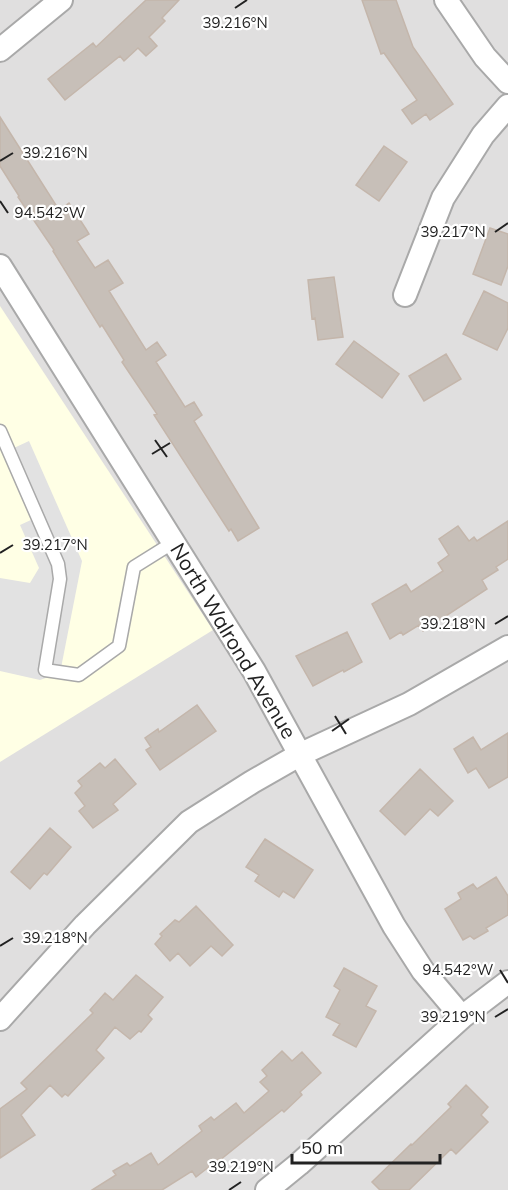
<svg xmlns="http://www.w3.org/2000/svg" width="508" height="1190" viewBox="0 0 508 1190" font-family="Mulish,sans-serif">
<rect width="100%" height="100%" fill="#f2efe9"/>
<path fill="#e0dfdf" d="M0 0H508V1190H0Z"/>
<path fill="#ffffe5" d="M0 306 213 630 0 762Z"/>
<path fill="#e2e2e2" d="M29 441 82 561 60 673 40 680 0 671V578L30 583 39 568 20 525 33 519 3 453Z"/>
<path fill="#c7bfb8" stroke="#c4b6ab" stroke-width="1.5" d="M146 0H179L162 18 165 21 149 37 157 46 146 56 138 48 124 61 120 56 65 100 48 79 93 43 96 47Z
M362 0H396L413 47 453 104 430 120 426 114 412 124 402 110 417 100 384 53 381 54Z
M0 117 59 210 69 203 86 229 89 234 77 241 95 268 108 260 123 283 109 291 146 350 157 342 166 355 156 362 185 407 194 402 202 415 194 421 259 528 238 541 231 529 229 531 154 415 157 414 122 362 124 360 102 325 100 327 53 251 54 250 18 197 19 196 0 166Z
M384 146 407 162 379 201 356 185Z
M490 228 508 234V266L501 285 473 274Z
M334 277 343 337 318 340 315 318 312 319 308 280Z
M484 291 508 303V328L497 350 463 334Z
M354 341 399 374 382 398 336 364Z
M446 354 461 379 424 401 409 376Z
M508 521V559L496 567 498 570 482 580 487 589 423 631 419 625 403 635 401 632 390 639 372 604 406 584 411 592 443 571 438 563 449 555 439 539 458 526 469 541 474 537 477 541Z
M347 632 362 662 344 672 343 670 313 686 296 656Z
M197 705 216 731 160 770 146 750 151 747 145 738 158 729 159 732Z
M508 733V777L489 788 476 768 468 773 454 749 473 737 481 750Z
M115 759 136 784 113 804 118 810 93 828 79 811 85 806 75 793 82 786 78 781 100 763 105 768Z
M420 769 453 801 438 816 430 809 405 835 380 811Z
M50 828 71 847 47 875 44 873 30 889 11 872Z
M265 839 313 870 294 898 283 891 279 897 255 881 259 875 246 867Z
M496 877 508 896V915L486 928 488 931 474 939 470 936 463 940 445 909 461 899 458 893 473 884 477 889Z
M196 906 233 945 222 956 211 946 190 966 178 953 170 961 155 944 162 936 160 934 175 920 179 922Z
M344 968 377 986 366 1006 376 1011 356 1047 333 1035 340 1024 326 1017 340 990 334 986Z
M136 975 163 997 148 1015 152 1019 141 1032 139 1031 130 1039 115 1027 96 1050 104 1058 68 1096 65 1094 62 1097 50 1085 21 1115 35 1135 0 1158V1109L27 1089 21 1083 93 1013 90 1010 105 993 113 1000Z
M282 1051 292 1061 302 1052 321 1073 300 1092 302 1095 284 1112 282 1110 220 1160 219 1159 196 1177 192 1171 162 1190H92L116 1175 113 1171 127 1163 130 1166 151 1153 158 1165 202 1131 199 1126 211 1117 214 1120 236 1103 244 1113 269 1091 260 1082 267 1076 262 1070Z
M466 1085 488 1107 481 1115 488 1122 456 1154 451 1149 409 1190H380L372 1182 411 1144 412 1145 451 1107 448 1104Z"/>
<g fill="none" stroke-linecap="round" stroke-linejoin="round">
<defs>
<path id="lane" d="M0 431 58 564 60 579 45 670 79 675 119 646 134 567 174 542"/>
<path id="street" d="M446 0 485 57 508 82
M0 50 61 0
M0 266 254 671 394 926 423 971 462 1017
M405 295 443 198 483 135 508 106
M0 1019 85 925 189 822 252 782 301 754 409 704 508 647
M267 1190 299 1164 462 1017 508 982"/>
</defs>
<use href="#lane" stroke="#a9a9a9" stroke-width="15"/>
<use href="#street" stroke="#a9a9a9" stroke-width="26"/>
<use href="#lane" stroke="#fff" stroke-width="12"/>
<use href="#street" stroke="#fff" stroke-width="22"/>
</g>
<path fill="none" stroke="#222" stroke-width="2" d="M235 8 247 0M0 161 13 153M0 201 8 213M495 232 508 223M155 440 167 457M152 454 170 443M0 553 13 545M495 624 508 616M335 716 346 734M332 731 349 719M0 946 13 938M500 970 508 983M495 1017 508 1009M229 1190 241 1182"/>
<g text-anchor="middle" stroke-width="4.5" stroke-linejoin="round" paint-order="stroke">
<g font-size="21" fill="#222" stroke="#fff">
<text transform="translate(233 641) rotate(59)" y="7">North Walrond Avenue</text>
</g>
</g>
<g font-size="15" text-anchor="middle" fill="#222" stroke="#fff" stroke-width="4.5" stroke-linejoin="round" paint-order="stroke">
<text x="235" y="28">39.216°N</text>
<text x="55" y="158">39.216°N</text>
<text x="50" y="218">94.542°W</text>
<text x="453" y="237">39.217°N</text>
<text x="55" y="550">39.217°N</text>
<text x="453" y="629">39.218°N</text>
<text x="55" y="943">39.218°N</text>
<text x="458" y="975">94.542°W</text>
<text x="453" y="1022">39.219°N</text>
<text x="241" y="1172">39.219°N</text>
</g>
<path d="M292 1154v9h148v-9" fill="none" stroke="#222222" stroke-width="3"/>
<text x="301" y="1154" font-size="18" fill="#222222" stroke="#ffffff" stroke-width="4.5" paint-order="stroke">50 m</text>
</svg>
